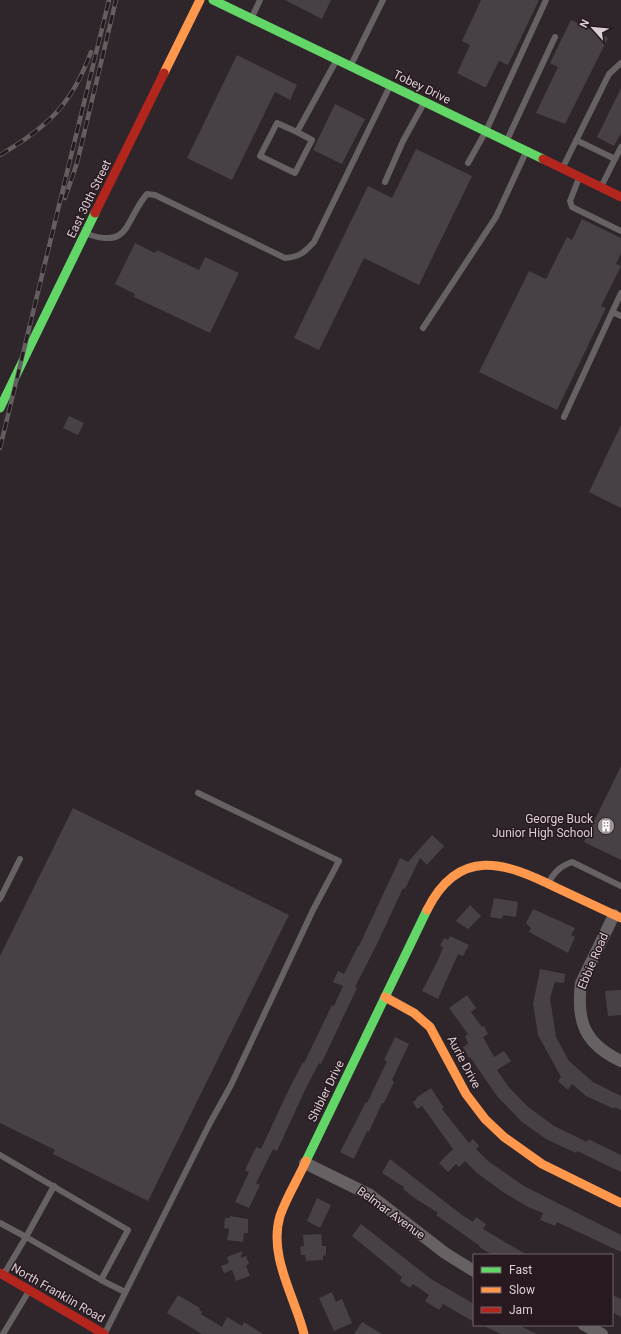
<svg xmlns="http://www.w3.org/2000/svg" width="621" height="1334" viewBox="0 0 621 1334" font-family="Roboto,sans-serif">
<rect width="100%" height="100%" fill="#2e262a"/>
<path fill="#474044" d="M285 0H331L322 19Z
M481 0H539L508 65 499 61 486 87H484L457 73 470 45 462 41Z
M571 20 608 38 565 124 536 113 558 67 550 63Z
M237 55 297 85 290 100 275 92 232 180 187 158Z
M621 88V133L614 146 597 137Z
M335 104 365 119 342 164 313 150Z
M416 149 472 176 419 285 364 258 319 350 294 338 368 186 392 198Z
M582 219 621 238V253L616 264 621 266 601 306 606 308 557 410 479 372 529 271 546 279 567 237 572 240Z
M135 243 155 253 157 250 199 270 205 257 239 273 210 333 134 297 135 294 115 284Z
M69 416 84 423 78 435 63 428Z
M621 425V508L589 492Z
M621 766V860L584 842Z
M73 808 289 915 148 1201 53 1154 55 1150 0 1123V956Z
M432 835 444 846 427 865 420 858 405 889 403 888 378 942 355 987 357 988 321 1064 319 1063 304 1092 277 1151 273 1149 256 1183 260 1185 249 1208 235 1202 249 1172 245 1170 256 1147 261 1149 288 1091 303 1062 304 1063 332 1005 334 1006 343 986 333 982 338 971 344 974 358 946H359L400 858 408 862Z
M494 898 518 902 516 917 503 915 502 919 490 917Z
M470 905 481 916 468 929 456 921Z
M533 909 575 928 571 935 575 937 568 953 529 932 531 928 526 923Z
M450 936 469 945 463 956 458 954 438 999 422 991 439 958 443 947 440 946 444 938 448 940Z
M540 969 565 974 564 983 555 982 550 998 556 1037 569 1061 593 1082 621 1096V1110L614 1107V1109L586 1096 572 1084 568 1090 558 1081 561 1077 538 1035 533 1004Z
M621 990V1015L608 1016 605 991Z
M467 995 476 1008 471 1012 482 1027 484 1026 488 1034 483 1037 494 1057 504 1051 511 1061 497 1070 508 1086 527 1106 554 1126 587 1142 588 1139 621 1155V1172L577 1151 576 1153 546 1139 522 1122 497 1096 470 1057 469 1058 463 1047 468 1044 465 1036 468 1034 449 1008Z
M395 1037 409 1044 392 1080 394 1082 384 1103H382L369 1132 367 1131 354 1159 340 1152 366 1102 367 1103 387 1061 384 1060Z
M431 1088 444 1108 442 1109 469 1143 473 1139 479 1146 476 1149 488 1161 524 1186 621 1235V1252L557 1222 555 1226 540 1220 543 1213 528 1207 503 1192 477 1173 465 1161 459 1167 456 1164 448 1172 439 1163 453 1149 422 1106 417 1109 413 1102 417 1099 416 1098Z
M390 1159 462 1215 473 1222 476 1217 486 1224 483 1229 527 1255H493L479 1247 480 1246 436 1215 438 1213 413 1197 403 1189 404 1187 382 1173Z
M317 1198 331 1205 320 1228 307 1221Z
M230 1216 248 1219V1233H244L243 1242 227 1240 229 1229 224 1228 225 1218H230Z
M361 1224 431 1279 474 1304V1322L443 1304 439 1310 425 1301 429 1295 413 1284 410 1288 400 1281 402 1277 352 1236Z
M321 1234 322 1246H326V1255L323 1256V1260L306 1261 305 1255H301L300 1247 304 1246 303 1235Z
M242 1251 241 1258 246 1256 249 1264 246 1265 250 1276 236 1281 232 1270 224 1273 221 1266 229 1263 227 1257Z
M332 1292 336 1302 342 1299 352 1323 334 1331 319 1298Z
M178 1295 200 1308 199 1310 202 1312 201 1314 222 1327 227 1317 242 1326 244 1322 263 1334H202L167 1313Z
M612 1295 621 1299V1317L612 1312Z
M362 1322 382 1334H354Z
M482 1325H518L537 1334H501Z"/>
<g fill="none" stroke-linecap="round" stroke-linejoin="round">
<path stroke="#666264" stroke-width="6" d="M252 17 260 0
M351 65 383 0
M297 132 277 123 260 156 295 173 312 140 297 132 336 61
M507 140 555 37
M576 140 615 159 602 185
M615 159 621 147
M468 163 486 131 546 0
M563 167 609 74 621 63
M579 178 570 201 572 207 621 231
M385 182 403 141 424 103
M87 234C131 249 124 221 147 194L155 195 285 258C299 257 304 253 314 242L390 86
M612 312 621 316
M423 328 496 217 526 152
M564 417 621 293
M549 882C555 871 561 866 572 862L621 886
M0 899 20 859
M0 1155 128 1230 101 1280 26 1237 4 1274
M0 1223 26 1237 54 1186
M101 1280 125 1292
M105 1333 210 1123 231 1085 313 910 339 861 198 793
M3 1334 29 1291"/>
<path stroke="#666264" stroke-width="12" d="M614 915 581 983C576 1022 585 1044 621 1061
M305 1163 370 1195 445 1253 474 1271
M584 1325 602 1334"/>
<path stroke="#63d668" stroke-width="9" d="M213 0 543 159
M0 408 95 213
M306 1161 427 910"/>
<path stroke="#ff974d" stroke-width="9" d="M164 73 200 0
M427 910C459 846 505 862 557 888 578 898 600 908 621 918
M385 997 414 1013 430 1027 466 1094 485 1119 504 1137 542 1164 621 1203
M304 1334C295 1297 268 1256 280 1216 286 1198 298 1179 306 1161"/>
<path stroke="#b3261e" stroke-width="9" d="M543 159 621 197
M95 213 164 73
M0 1273 104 1334"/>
<defs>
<path id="rail" d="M0 155C48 127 72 104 91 52
M65 198 77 163 116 0
M0 448 109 0"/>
</defs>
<use href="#rail" stroke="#645e61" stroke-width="4.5"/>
<use href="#rail" stroke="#281920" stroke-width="3" stroke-dasharray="9" stroke-linecap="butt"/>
</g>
<defs>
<symbol id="building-disc" viewBox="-11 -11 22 22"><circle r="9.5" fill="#9e9498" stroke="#281920"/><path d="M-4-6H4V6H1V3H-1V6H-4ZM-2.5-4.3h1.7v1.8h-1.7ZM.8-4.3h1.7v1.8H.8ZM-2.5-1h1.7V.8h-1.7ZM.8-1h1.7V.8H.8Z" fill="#fff"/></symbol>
</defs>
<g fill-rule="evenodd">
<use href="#building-disc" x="596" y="816" width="20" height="20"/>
</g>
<g text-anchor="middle" stroke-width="3" stroke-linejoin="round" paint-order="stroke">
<g font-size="12" fill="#dacfd4" stroke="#281920">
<text transform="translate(422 87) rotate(26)" y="4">Tobey Drive</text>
<text transform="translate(89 199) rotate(-64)" y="4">East 30th Street</text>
<text transform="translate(593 961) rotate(-67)" y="4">Ebbie Road</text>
<text transform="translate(464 1062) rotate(62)" y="4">Aurie Drive</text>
<text transform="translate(326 1091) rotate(-64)" y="4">Shibler Drive</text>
<text transform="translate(391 1213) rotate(36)" y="4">Belmar Avenue</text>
<text transform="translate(58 1293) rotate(30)" y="4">North Franklin Road</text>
</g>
<g font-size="12" fill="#dacfd4" stroke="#281920" text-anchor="end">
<text x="593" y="823">George Buck<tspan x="593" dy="14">Junior High School</tspan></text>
</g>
</g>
<rect x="473" y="1254" width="140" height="72" fill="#281920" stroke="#6f6268"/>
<rect x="481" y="1267" width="20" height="6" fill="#63d668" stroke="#6f6268"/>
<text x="509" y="1274" font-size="12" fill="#dacfd4">Fast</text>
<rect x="481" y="1287" width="20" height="6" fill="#ff974d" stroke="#6f6268"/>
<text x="509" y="1294" font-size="12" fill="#dacfd4">Slow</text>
<rect x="481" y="1307" width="20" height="6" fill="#b3261e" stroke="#6f6268"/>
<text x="509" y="1314" font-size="12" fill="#dacfd4">Jam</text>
<g transform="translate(593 28) rotate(297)" stroke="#281920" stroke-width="3" paint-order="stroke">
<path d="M0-3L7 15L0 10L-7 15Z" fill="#dacfd4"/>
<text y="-6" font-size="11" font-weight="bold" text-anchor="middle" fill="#dacfd4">N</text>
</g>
</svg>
